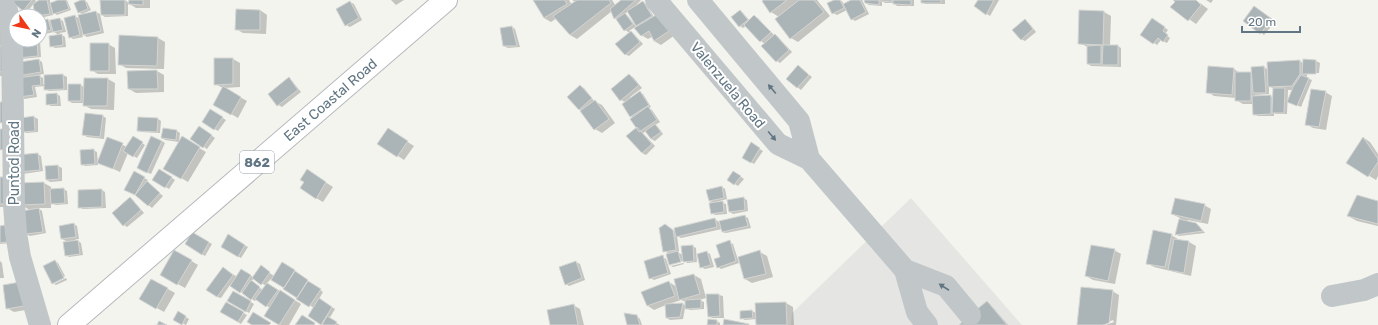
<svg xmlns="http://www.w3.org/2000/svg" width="1378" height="325" viewBox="0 0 1378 325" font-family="Rubik,sans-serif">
<rect width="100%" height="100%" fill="#f4f4ef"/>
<path fill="#e5e5e3" d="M911 198 1022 325H791L792 313Z"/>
<path fill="#0003" fill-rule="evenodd" d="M11 0H35L36 1 27 12Z
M42 0H50V4L61 0H67L71 10 57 15 52 12 53 15 40 18V16H36L34 4Z
M84 0 87 2 91 10 82 14 78 12Z
M125 0 129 3 130 0H150V8H136L128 3V16L105 17 102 15Z
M391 0H404L396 5Z
M534 0H569L572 5 576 2 572 0H612L616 6 622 0H641L636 5 637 6 643 2 646 4 654 17 675 35 661 45 654 41 652 37 648 39 641 35 635 27 629 31 634 34 643 44 629 56 625 54 630 33 625 30 615 18 612 11 577 39 570 35 557 18 551 22 544 18ZM628 11 637 25 639 26 637 28 628 16 625 14Z
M765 0H817L830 16 798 42 791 38 779 17 771 12Z
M837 0 842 1 844 5 854 0H862L869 14 855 21 852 19 847 10 837 15 833 13Z
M865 0H914V6H897L894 3H885L882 1V6L869 5 866 3Z
M922 0H945V4H925L922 2Z
M979 0H999L990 16 975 6Z
M1175 0H1196L1208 9 1196 24 1172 7 1176 1Z
M1206 0H1213L1211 3Z
M350 2 354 4 362 20 350 27 346 25Z
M1257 9 1275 22 1264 35 1244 20Z
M260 10 267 15 266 34 243 33 236 29Z
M740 11 743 13 750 21 755 16 758 18 774 35 778 37 792 52 780 63 777 61 765 44 761 41 746 26 743 28 740 26 732 17Z
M29 12 33 16H16Z
M96 12 100 14 104 33 87 37 82 34 83 37 73 39 70 37 75 16 80 19Z
M1104 12 1111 16 1110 46H1118L1121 48V67L1091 66 1088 64V47L1079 43Z
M60 19 63 21 66 32 59 33 65 37 66 47 55 48 51 46 59 35 54 32 45 34 42 32 40 22Z
M1025 21 1029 23 1036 32 1025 41 1021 39Z
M1156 21 1168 30 1165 34 1170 38 1167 43 1161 40 1157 45 1141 34Z
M0 23 12 75 0 76Z
M512 27 515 29 520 47 508 48 504 46Z
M158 38 165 42 164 69 126 68 119 64Z
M17 40H40L41 57 22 59Z
M108 44 115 48 116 74H98L91 70Z
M233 59 240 63V87L224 88 247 101 238 118 214 104 223 88 215 84Z
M39 60 42 62 44 74 37 75 43 78V84H45V76L63 75 67 77V90L49 91 45 89V86L35 87 37 97 24 99 20 75Z
M1304 60 1316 61 1320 63 1319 73H1307V75H1319H1307V78L1312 80 1301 107 1292 103 1293 90H1288L1287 114H1276L1274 113V116H1258L1254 114V104H1243L1236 100V98L1214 96 1208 92 1234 69 1240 73H1250L1253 74 1252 68 1264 67 1268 70 1300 61 1304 64ZM1269 86 1274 89V98L1270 96 1255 97V95L1269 94Z
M798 66 812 77 801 90 787 79Z
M157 71 164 75V92L136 93 129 89 128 72Z
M629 75 633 77 642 88 630 97 631 98 640 92 643 94 651 107 649 108 652 110 660 122 655 125 658 127 663 134 655 141 651 139 646 131 643 133 655 146 646 155 642 153 637 128 634 118 631 116 625 102 621 100Z
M108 79 115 83 114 110 91 109 84 105V103H72L69 101 80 85 84 87Z
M289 79 292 81 301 92 282 107 278 105 269 94Z
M580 86 584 88 594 101 602 105 615 123 602 133 595 129 582 111 579 109Z
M1325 92 1332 96 1326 130 1313 128 1306 124Z
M57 94 60 96 61 106H51L47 104Z
M210 110 226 120 218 131 203 122Z
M103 116 106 118 104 139 87 137 84 135Z
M34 117 38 119V132L26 133 23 131 22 119Z
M158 119 161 121 160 133 141 132 138 130Z
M164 129 177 131 180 133 179 142 165 140 162 138Z
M203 129 215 138 207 149 192 139Z
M395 134 414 146 404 160 398 156Z
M133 137 145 145 137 158 128 153 120 172 98 162 108 138 127 147Z
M182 138 206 152 188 182 164 168Z
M1364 138 1370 142 1378 154V176L1376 180 1348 163Z
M162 141 165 143 151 174 141 170Z
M751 144 763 151 754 164 743 157Z
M93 150 97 152 98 165 85 166 82 164Z
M37 154 41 156 43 171 23 174Z
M58 166 62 168V181L50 182 47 180 46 167Z
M163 172 175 180 169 189 153 179Z
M134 173 148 180 146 182 163 196 152 208 136 195 125 189Z
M737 174 744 179 738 186 728 180Z
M314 175 333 187 323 202 316 198Z
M0 178 12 207H0Z
M44 183 51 187V190L63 189 67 191 68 204 56 205 51 203V208H38L42 211 46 233 30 236 26 234 30 210 21 205Z
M722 187 725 189 727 199 716 202V203H722L726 204 727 214 715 215 712 213 715 203 709 201Z
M102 190 105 192 106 208 83 209 79 207Z
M743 198 747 200 748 211 733 214 730 212Z
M130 199 133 200 144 213 127 227 124 225Z
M1378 202V226L1357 221 1348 216Z
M1204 205 1211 209 1208 224 1188 220V222L1199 226 1205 233 1179 236 1176 234 1180 218 1172 214Z
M745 216 748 218 751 228 726 233 722 232V229L681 238 677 236 679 251 677 252 683 255 692 246 696 248 697 262 687 263 685 260 671 264V266L670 265V254L664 251 668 227 677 233 715 219 719 222Z
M74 224 77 226 79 239H75L81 243 83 255 69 257 66 255 68 242 62 239Z
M0 227 10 243 0 244Z
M192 233 212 244 205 256 186 244Z
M1171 235 1178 239V241L1189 242 1196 246 1191 276 1154 267 1147 263Z
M228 236 248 247 241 258 222 247Z
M729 242 733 244 739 263 721 269 718 267Z
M1114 250 1121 254 1115 284 1093 280 1086 276Z
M175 251 198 265 185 288 161 275Z
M707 252 710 254 714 267 705 269 701 267Z
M760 252 767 256 773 277 752 283 745 279 740 257Z
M662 257 666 259 671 274 654 280 650 278Z
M0 261 2 263 4 278H0Z
M55 261 58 263 65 276 53 282Z
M576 262 580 264 585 280 569 286 566 284Z
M683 263 684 264 673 267 671 266Z
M286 265 323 292 319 299 335 309 329 319 340 325H323L309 316 314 308 271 279 267 283 301 304 289 325H281L266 316 270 308 257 299 255 301 230 285 221 298 217 297 227 270 237 277 241 270 253 277 264 269 274 276ZM254 278 266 286 263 290 251 282Z
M694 275 701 279 706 298 699 300 704 302V309L690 310 685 308 683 319 670 320 667 318 666 305 654 310 648 306 669 282 677 287ZM681 300 686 302V306L683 304H669Z
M66 278 67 280 56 285 54 284Z
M152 280 175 293 164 312 141 299Z
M4 286 31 309 14 312 7 308Z
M1112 291 1119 295 1116 325H1106L1114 322 1113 320 1101 325H1078Z
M234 292 254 304 249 313 229 301Z
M708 295H719L723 296 724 318H712L709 316Z
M987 302 990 304 1008 325H960Z
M226 303 247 315 241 324 221 312Z
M786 303 793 307 794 325H757V319L745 320 741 318V312L752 311 756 313Z
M573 305 580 309 584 325H551Z
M178 312 189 319 186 325 174 319Z
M637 316 640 319 642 325H628Z
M709 320 717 321 720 323V325H708Z"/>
<path fill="#abb5b8" stroke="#d5d5d2" d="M10 0H32L23 11Z
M39 0H47L50 14 35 16 33 4Z
M58 0H66L69 9 53 14 50 3Z
M81 0H85L88 9 78 13 74 3Z
M100 0H125V15H101Z
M129 0H143V5L128 4Z
M533 0H565L567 4 544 18Z
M577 0H609L611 3 570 35 553 16Z
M621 0H636L614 19 610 9Z
M763 0H787L770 13 762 1Z
M799 0H814L824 12 790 39 775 19Z
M834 0H840L844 8 832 14 827 3Z
M851 0H860L866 12 851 20 843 4Z
M864 0H879V5L865 3Z
M880 0H892V2L880 1Z
M893 0H911V5L893 4Z
M921 0H941V3H921Z
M978 0H994L986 15 974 6Z
M1173 0H1196L1201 5 1188 21 1170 7 1175 2Z
M350 1 359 18 345 26 336 9Z
M643 1 652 16 636 26 627 11Z
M1254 6 1272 19 1260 34 1243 21Z
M236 9 260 10V30H235Z
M740 10 748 20 739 27 731 17Z
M1079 10 1104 11 1103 45 1078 44Z
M30 11 31 16 15 15Z
M96 11 101 31 83 35 78 15Z
M625 13 633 24 624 31 616 19Z
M75 15 80 35 69 38 64 18Z
M656 15 669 31 654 41 649 31 641 36 634 28Z
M754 15 771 32 760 42 744 25Z
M60 18 63 30 53 32 50 20Z
M1152 18 1165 27 1163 31 1168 35 1163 42 1158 38 1153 44 1140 35Z
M48 19 51 30 41 32 40 21Z
M1025 19 1033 29 1021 40 1012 30Z
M512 26 517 46H503L500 28Z
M631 31 640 42 625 55 615 44Z
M62 34 63 45 50 47 49 36Z
M775 34 789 50 776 62 761 46Z
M119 35 158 37 157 66 118 65Z
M16 40H37L38 56 17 58Z
M90 43H109V71H90Z
M1101 45V64H1087V46Z
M1103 45H1118V65H1102Z
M0 46H4L5 71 0 72Z
M214 58H233V84L214 85Z
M39 59 41 72 18 76 20 62Z
M1303 59 1316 60V74H1302Z
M1300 60V74L1292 86 1268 87 1267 62Z
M798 65 809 75 797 88 786 79Z
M1208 66 1234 68 1232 95 1206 93Z
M1264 66 1266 93H1253L1251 67Z
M157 70 158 89H128L127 71Z
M1235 72H1251V101H1235Z
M63 74 64 89 44 90V75Z
M629 74 639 85 620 101 611 89Z
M40 75 41 85 32 86 34 95 19 97 17 78Z
M1301 75 1309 78 1297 106 1287 102 1293 87Z
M289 77 298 90 277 106 268 94Z
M84 78H108L107 106H83Z
M68 84H81V101H68Z
M580 85 592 98 579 110 567 97Z
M223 86 241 97 231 115 213 105Z
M1273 88H1285L1284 113H1272Z
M1311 89 1326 91 1319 127 1305 125Z
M640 91 649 105 630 117 622 104Z
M57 93 58 104 46 105V94Z
M1271 95V114L1253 115 1252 96Z
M595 100 609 119 594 130 580 111Z
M0 102H7L8 122 0 123Z
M648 106 657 120 639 132 630 119Z
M210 109 223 117 214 130 202 122Z
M85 113 103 115 100 137 82 135Z
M34 116 35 131 22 132 21 118Z
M138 117 158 118 157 132 137 131Z
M655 124 661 132 651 139 645 131Z
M199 126 212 135 203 148 190 139Z
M637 127 652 144 642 153 626 136Z
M163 128 177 130 176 140 161 138Z
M388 128 408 141 397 157 377 144Z
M0 129H6L7 149 0 150Z
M133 136 143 142 133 157 123 151Z
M151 136 162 141 147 173 137 168Z
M182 136 200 147 181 179 163 169Z
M107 137 123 143 113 169 97 163Z
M1363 137 1378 159V162L1368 177 1346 163Z
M751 142 760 148 751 163 742 158Z
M94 149 95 164 81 165 80 150Z
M38 153 40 170 19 172 17 155Z
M58 165 59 179 46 180 45 166Z
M159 169 172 177 165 188 152 180Z
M307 169 326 182 316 199 300 188 304 182 300 180Z
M134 171 145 177 135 195 124 190Z
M733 171 741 176 734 185 727 180Z
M0 177H4L5 204H0Z
M147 181 160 193 148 206 135 195Z
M44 182 45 204 20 205 18 183Z
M722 186 724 198 709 201 706 190Z
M64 188 65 203 51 204 50 189Z
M102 189V207L78 208V190Z
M1357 195 1378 201V224L1347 216Z
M130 197 141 210 123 226 112 213Z
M744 197 745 210 729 212 727 200Z
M1175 198 1205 204 1201 221 1171 214Z
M723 201 724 212 711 214 709 203Z
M39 208 43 232 25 234 22 211Z
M745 215 748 226 722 232 719 221Z
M715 218 717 227 676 237 674 228Z
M1179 219 1196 223 1203 231 1175 235Z
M74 223 76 237 61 239 59 226Z
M665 224 673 230 676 250 663 252 659 228Z
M5 225 7 242 0 243V226Z
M1153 230 1172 234 1165 267 1146 264Z
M192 232 209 242 202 255 185 244Z
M228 234 245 245 238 257 221 247Z
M1174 239 1189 241 1184 273 1168 270Z
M78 240 80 254 65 256 63 242Z
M730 240 736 261 717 268 714 259 720 257 716 245Z
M693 245 694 261 683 262 681 246Z
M1091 245 1115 249 1108 281 1085 276Z
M174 250 192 260 177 285 160 275Z
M760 250 766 274 744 279 738 257Z
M678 251 681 262 669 265 666 254Z
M707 251 711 265 700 268 697 254Z
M663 255 668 273 649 279 644 261Z
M55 260 64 278 52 284 43 266Z
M576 261 582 278 565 285 559 267Z
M282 262 295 270 284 288 271 280Z
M261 265 270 272 261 285 252 278Z
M223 267 233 275 217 297 206 290Z
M241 269 251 275 240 293 230 286Z
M295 271 308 280 297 298 283 289Z
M694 274 700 294 679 300 674 279Z
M151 279 168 288 156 309 139 299Z
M251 280 260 287 251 300 242 293Z
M308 281 321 289 309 307 296 299Z
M669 281 675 296 647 306 641 292Z
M20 282 24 306 6 309 3 285Z
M267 283 278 290 266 307 255 299Z
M1081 287 1113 290 1109 323 1103 325H1077Z
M280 290 295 300 279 325 264 316Z
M233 291 251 301 246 312 227 301Z
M706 294H719L720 316 708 317Z
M319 298 332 307 321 325 308 316Z
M701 299V308L685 309V300Z
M987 301 1007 325H959L970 315Z
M226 302 244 312 238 322 220 312Z
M786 302 787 325H756L755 303Z
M683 303 680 317 666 318 665 304Z
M574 304 578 325H550L547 310Z
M752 310 753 318 740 319V311Z
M178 311 186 316 182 325 173 320Z
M253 312 271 323 269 325H252L247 322Z
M624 313 637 315 640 325H627Z
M302 315 315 323 314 325H295Z
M327 316 337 322 335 325H322Z
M708 319 717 320V325H707Z
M724 319 749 324V325H723Z
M159 321 167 325H157Z"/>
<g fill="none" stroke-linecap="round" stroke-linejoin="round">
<defs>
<g id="major">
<path id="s1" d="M69 325 446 0"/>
</g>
</defs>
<use href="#major" stroke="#b4b9bc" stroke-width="24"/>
<path stroke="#c1c6c8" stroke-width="22" d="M0 0C10 11 11 24 12 37L14 204 16 233 20 257 40 325
M656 0 778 144 809 159 905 270 917 312 927 325
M698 0 799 121 809 159
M905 270 946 286 970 315
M1332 296 1364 290 1378 284"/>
<use href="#major" stroke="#fff" stroke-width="22"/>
</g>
<defs><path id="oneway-solid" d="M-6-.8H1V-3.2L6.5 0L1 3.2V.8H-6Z"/></defs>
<g fill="#617683">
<use href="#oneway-solid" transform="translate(772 89) rotate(-130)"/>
<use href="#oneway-solid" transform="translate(772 136) rotate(50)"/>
<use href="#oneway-solid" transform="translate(944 287) rotate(-147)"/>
</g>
<g text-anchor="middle" stroke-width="4" stroke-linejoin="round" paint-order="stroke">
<rect fill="#fff" stroke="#909fa8" stroke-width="1" x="240" y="151" width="34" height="22" rx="3"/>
<g font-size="13" font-weight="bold" fill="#617683">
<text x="257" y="167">862</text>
</g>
<g font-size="14" fill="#617683" stroke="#fff">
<text transform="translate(728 85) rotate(50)" y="5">Valenzuela Road</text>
<text dy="5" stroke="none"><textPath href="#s1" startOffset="345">East Coastal Road</textPath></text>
<text transform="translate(14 163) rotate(-90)" y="5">Puntod Road</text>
</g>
</g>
<g transform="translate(28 28) rotate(123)"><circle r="19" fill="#ffffff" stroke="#c0c8cd"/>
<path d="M0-3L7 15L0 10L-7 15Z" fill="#ef3815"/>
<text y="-6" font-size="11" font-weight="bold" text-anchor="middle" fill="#617683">N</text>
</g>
<path d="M1242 26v6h58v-6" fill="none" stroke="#617683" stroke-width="2"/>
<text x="1248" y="26" font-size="12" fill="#617683" stroke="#ffffff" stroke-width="3" paint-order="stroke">20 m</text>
</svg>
